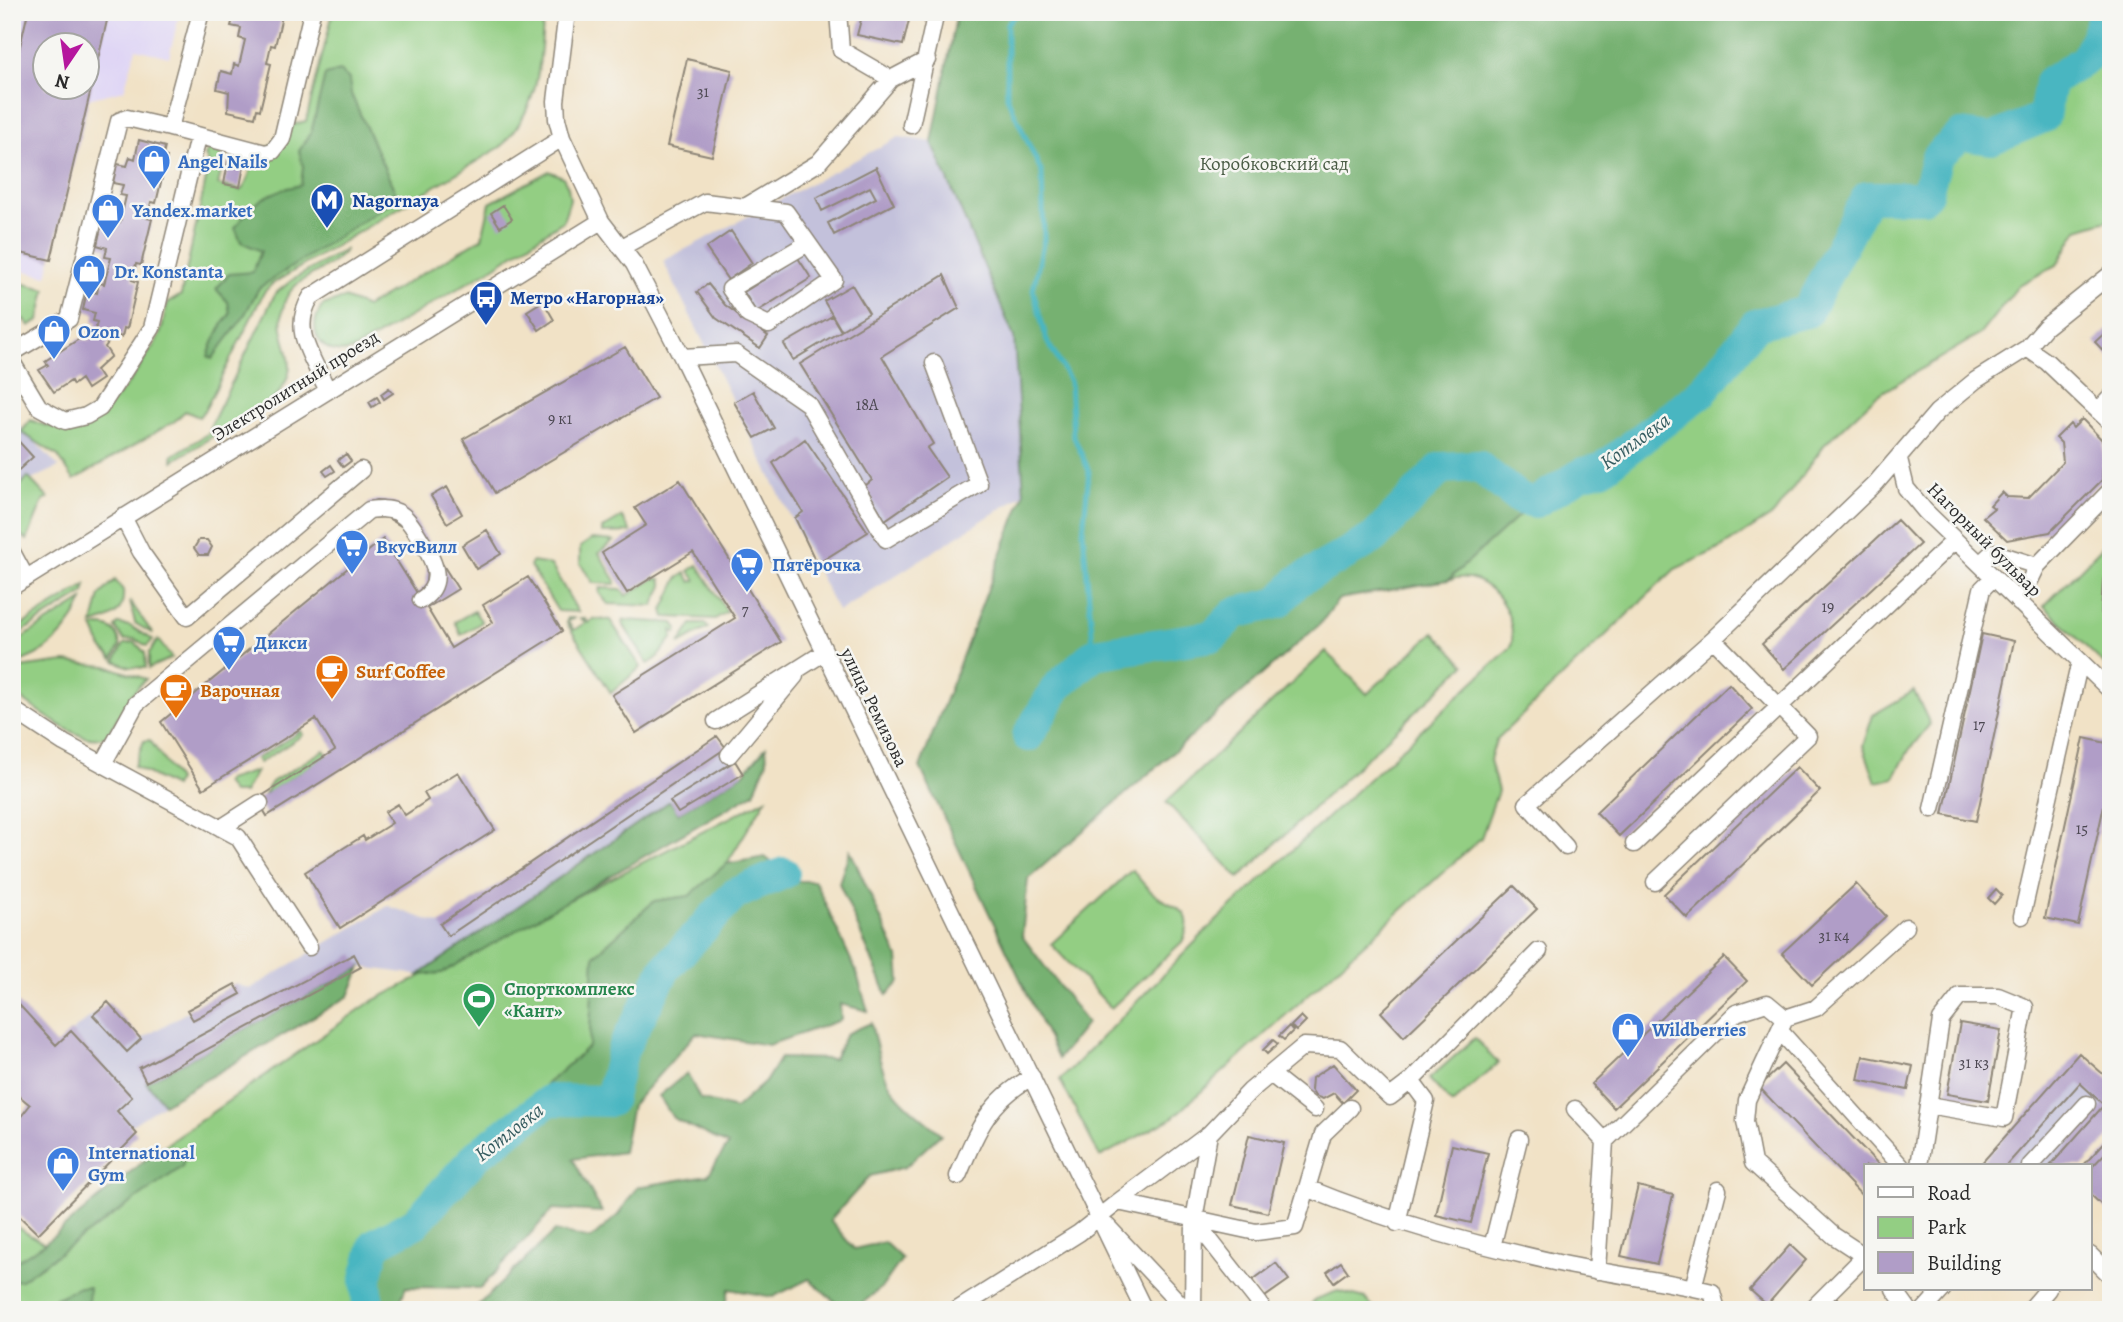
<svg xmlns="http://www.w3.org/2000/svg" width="2123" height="1322" viewBox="0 0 2123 1322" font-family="Alegreya,serif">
<rect width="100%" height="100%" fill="#f6f6f2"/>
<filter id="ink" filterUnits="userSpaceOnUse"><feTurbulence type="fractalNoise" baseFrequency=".0143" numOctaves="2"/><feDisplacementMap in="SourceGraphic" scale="14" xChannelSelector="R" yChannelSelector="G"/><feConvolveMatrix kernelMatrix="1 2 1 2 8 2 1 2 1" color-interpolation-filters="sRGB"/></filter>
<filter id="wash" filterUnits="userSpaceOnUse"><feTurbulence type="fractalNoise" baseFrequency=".00686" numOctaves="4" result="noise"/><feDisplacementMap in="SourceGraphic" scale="28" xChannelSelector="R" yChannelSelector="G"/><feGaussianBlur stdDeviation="1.57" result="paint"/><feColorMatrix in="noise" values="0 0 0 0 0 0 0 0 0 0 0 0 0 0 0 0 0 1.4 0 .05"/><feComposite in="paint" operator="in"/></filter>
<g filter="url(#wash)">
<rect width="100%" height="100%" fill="#f1e2c6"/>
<path fill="#dfd5f5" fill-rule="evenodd" d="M12 12H180L169 57 136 49 124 90 88 99 47 276 12 268ZM46 46H88V88H46Z"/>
<path fill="#c3c1db" d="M899 137 932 142 1014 337 1024 494 838 612 663 261Z
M12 418 59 467 12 489Z
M717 736 743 774 678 813 670 801 419 975 361 967 147 1081 164 1104 130 1126 56 1045 108 1002 141 1039 235 984 250 989 388 906 440 924Z
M2079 1053 2111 1081V1135L2083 1166H1979Z"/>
<path fill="#93ce83" stroke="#5f7c57" stroke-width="2" d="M333 12H544C539 67 541 103 502 146L272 284 264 292 206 408 199 417 185 411 175 421 74 480 58 456 21 432 31 420C82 445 118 401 143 362 148 353 156 344 160 334 164 324 164 313 168 303L181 295 209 165 205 155 209 149 220 151 223 164 218 185 241 190C251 181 248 168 256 158L295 124 306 121Z
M2102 12H2111V219L2078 229 2057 265 2019 285 1980 334 1876 396 1825 444 1774 514 1721 548 1675 569 1496 740 1490 760 1498 791 1481 838 1171 1119 1100 1157 1060 1080 1213 924 1511 647C1519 613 1486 566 1448 580 1492 541 1542 481 1600 466L1698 391 1754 322 1808 301 1833 249 1865 193 1919 192 1935 153 1958 130 1997 134 2047 79 2082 59Z
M549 171 563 177 568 187 570 199 563 221 491 269 353 350C322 359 304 330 323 305L344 298 366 307 482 238 490 203Z
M346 249C331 272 295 274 285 301 270 344 310 357 275 398L173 461 172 456 212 431 210 427 275 294 292 280Z
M12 281 46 289 39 321 29 326 25 319 16 323 19 330 12 334Z
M28 477 48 498 43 501 27 540 12 527C12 503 9 496 28 477Z
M622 517 631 532 602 533V529Z
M2111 538V671L2044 606Z
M592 539 614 541 599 553 616 581 615 584 593 583 580 563V547Z
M532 562 551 565 578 612 558 611 530 566Z
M698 565 727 612 715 619 665 617 663 610 678 578 686 573 691 582 696 580 689 571Z
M655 578 661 579 663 586 653 606 608 604 599 593 600 588 621 589 626 596Z
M115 580 123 590C125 613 112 619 93 624L100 595Z
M86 585 84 593 12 638V631Z
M83 600C70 632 46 656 12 664V644Z
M130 601 153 634 135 623Z
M474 611 482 622 461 635 455 622Z
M568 618H575L567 621 574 630 586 622 579 618 586 619 588 623 593 619 610 620 641 667 611 693 566 622Z
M624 620 674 623 678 629 676 633 672 630 673 637 656 659 648 664 623 624Z
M118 624 130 626 153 640 147 646 135 639 124 640 115 627Z
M692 624H705L708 628 679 644Z
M99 626C112 626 119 633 120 646L113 659 102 648 93 627Z
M1434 632 1465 665 1239 878 1166 802 1326 651 1367 694Z
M158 640 172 658 149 668V653Z
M135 642 145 653 146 668 129 667 115 661 124 644Z
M65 662 106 666 146 679C128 695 122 712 109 732 92 757 30 704 12 692V669Z
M1914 691 1930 724 1909 750 1894 778 1876 782 1863 746 1873 715Z
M301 731 303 735 259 763 256 759Z
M150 740 177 780 174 787 134 766 144 741Z
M324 750 328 755 263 796 272 782Z
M256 771 244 793H232L225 783 227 780Z
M766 799 606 1062 404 1220 376 1310H12V1224L45 1244 151 1155 369 1003Z
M1132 870C1139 878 1145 887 1154 894 1173 909 1199 908 1182 942L1111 1008 1051 944Z
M1475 1038 1498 1063 1452 1104 1429 1079Z
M1338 1291 1365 1298 1376 1310H1307L1315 1299Z"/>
<path fill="#76b171" stroke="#506e4e" stroke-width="2" d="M957 12H2102L2082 59 2047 79 2040 116 1997 134 1958 130 1935 153 1919 192 1865 193 1833 249 1808 301 1754 322 1699 391 1600 466 1583 470 1537 499 1448 580 1339 599 1320 624 1028 879 1022 936 1087 1023 1058 1059 920 767 1024 494 1014 337 932 142Z
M340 71 349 79 351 94 398 198 259 288 243 318 212 359 208 356C213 341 220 326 230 314L228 302 216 289 229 274 253 272 261 251 241 242 235 228C252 201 270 191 301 185L303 166 299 151 311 133 325 75Z
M766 747 767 761 754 793 442 973 419 975 670 801 678 813 743 774Z
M850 850 898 957 900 982 887 995 839 883Z
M765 857 795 881H815L856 971 868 1011 840 1004 841 1020 768 1045 696 1033 632 1105 623 1152 573 1159 602 1212 553 1209 481 1288 406 1287 397 1310H383L366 1271 401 1215 589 1046 594 956 654 901 689 896 726 864Z
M361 967 349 996 164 1104 146 1082Z
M871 1023C886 1090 887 1090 941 1134L905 1167 870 1176 830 1220 854 1249 884 1242 902 1259 882 1287 854 1310 839 1305 809 1279 773 1297 729 1289 725 1310H473L555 1231 591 1239 618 1215 637 1187 708 1175 728 1145 673 1118 659 1096 687 1073 700 1099 735 1109 765 1082 780 1058 834 1059 846 1034Z
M174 1149 186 1153 182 1167 21 1280 12 1281V1264L44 1244 151 1155Z
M79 1287H89L88 1304 75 1310H32Z"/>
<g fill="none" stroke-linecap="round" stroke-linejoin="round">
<path stroke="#48b6c1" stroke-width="5" d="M1019 12 1007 23V97L1042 173 1044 239 1033 290 1047 341 1070 381 1073 435 1089 471 1083 532 1094 654"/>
<path stroke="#48b6c1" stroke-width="32" d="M1028 736 1057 687 1094 654 1213 636 1235 613 1278 603 1298 581 1374 538 1441 468 1478 466 1520 499 1536 502 1583 473 1602 469 1701 393 1756 324 1807 312 1867 197H1923L1927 193 1937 157 1961 135 1991 139 2044 117 2050 82 2086 59 2106 12
M368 1310 366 1278 375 1244 415 1223 477 1155 550 1100 610 1101 623 1049 665 969 735 894 784 873"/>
</g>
<g id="blocks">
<path fill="#b09dc7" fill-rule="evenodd" d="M28 12H109L51 260 12 251V80ZM46 46H88V88H46Z
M235 12H283L275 46 271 45 267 63 271 64 260 110 257 109 255 117 228 111 229 92 217 89 221 71 232 74 234 64 239 66 245 40 239 38 241 28 231 26Z
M863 12H911L903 45 857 35Z
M687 59 732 70 712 156 667 146Z
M139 140 165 147 163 156 167 157 156 203 151 202 147 218 152 219 141 265 136 264 132 280 138 282 127 329 124 328 122 337 114 335 105 347 111 356 96 370 102 379 87 389 81 379 73 385 71 381 54 392 39 370 48 365 45 361 79 339 89 340 94 335 97 322 93 321 95 313 83 310 87 290 97 293 99 283 104 284 111 258 105 257 107 248 97 245 101 227 111 229 113 220 120 222 126 196 120 195 123 185 113 183 117 164 127 166 130 157 135 159Z
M228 162 244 165 240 187 224 184Z
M876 167 894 204 834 235 828 223 876 198 870 187 822 211 816 198Z
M503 205 512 219 500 227 491 213Z
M731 231 752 263 728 280 706 248Z
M798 258 811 278 756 312 744 292Z
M944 275 959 308 882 356 933 444 927 448 947 477 885 520 865 486 872 480 800 364Z
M708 284 725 305 768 336 760 348 716 318 697 292Z
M852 285 869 313 841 330 824 301Z
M543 301 554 320 539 330 527 311Z
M832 316 841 331 793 360 784 344Z
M2111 327V359L2095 342Z
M625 347 656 398 495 493 463 439Z
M389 388 393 393 384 399 381 394Z
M753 391 774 428 755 438 734 402Z
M377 397 380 402 372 407 369 402Z
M2082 419 2104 442 2102 480 2050 532 2007 540 1983 517 1994 508 1990 505 2002 492 2007 497 2028 498 2063 462 2061 443 2056 438 2070 424 2073 428Z
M12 434 33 457 12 476Z
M805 439 868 532 817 564 795 518 803 512 773 463Z
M346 454 351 461 343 467 338 460Z
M331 465 335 471 327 476 323 471Z
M680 480 781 642 636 733 612 695 735 618 693 552 627 593 602 553 646 525 635 508Z
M447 487 462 514 447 523 431 496Z
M377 500 393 502 411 514 458 589 427 608 451 648 493 622 483 605 528 577 562 631 267 816 257 799 335 750 316 719 203 789 161 722 383 539 417 593 426 585 427 565 404 528 386 517 372 518 368 503Z
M1897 520 1920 544 1784 669 1762 644Z
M487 530 501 554 476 569 462 545Z
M199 540H207L212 547 208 555H199L194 548Z
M2111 572V623L2101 614 2103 579Z
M1982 634 2014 641 1976 821 1943 814Z
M1729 684 1752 709 1619 836 1596 812Z
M717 736 726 748 448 936 440 924Z
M2084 738 2111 744V773L2078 925 2045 918Z
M735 761 743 774 678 813 670 801Z
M1797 767 1820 791 1687 918 1664 894Z
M458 772 495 830 340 928 305 872 363 836 365 840 392 823 385 812 398 804 405 815 428 800 424 793Z
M1856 884 1886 916 1812 985 1782 953Z
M1514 886 1537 909 1404 1037 1381 1012Z
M1996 889 2002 895 1994 904 1988 898Z
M354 954 361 967 146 1082 139 1068Z
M1724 957 1747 981 1614 1108 1591 1084Z
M235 984 241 994 193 1020 187 1010Z
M12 997 56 1045 71 1031 132 1097 117 1111 137 1134 38 1234 12 1209V1128L30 1105 12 1090Z
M108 1002 141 1039 127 1052 93 1015Z
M1301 1016 1306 1021 1296 1031 1291 1026Z
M1960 1023 2001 1030 1988 1101 1947 1094Z
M1289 1026 1293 1031 1284 1040 1279 1036Z
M1273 1040 1278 1044 1267 1054 1263 1050Z
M2079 1053 2111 1081V1135L2083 1166H2050L2104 1105 2080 1083 2006 1166H1979Z
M1863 1056 1913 1066 1908 1090 1858 1080Z
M1333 1064 1356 1090 1343 1103 1334 1093 1323 1099 1315 1096 1311 1090 1312 1078Z
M1783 1064 1880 1166H1866V1200L1759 1087Z
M1249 1135 1284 1143 1268 1213 1232 1205Z
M1452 1145 1488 1153 1471 1223 1436 1215Z
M2111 1147V1214L2090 1194V1169Z
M1638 1186 1673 1195 1657 1264 1621 1256Z
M1790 1245 1806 1260 1767 1305 1750 1290Z
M1341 1262 1348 1272 1334 1282 1327 1272Z
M1276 1263 1289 1280 1262 1299 1250 1282Z
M1836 1297 1847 1310H1821Z"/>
</g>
</g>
<g filter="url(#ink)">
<use href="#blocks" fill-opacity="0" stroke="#8e8678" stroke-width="2"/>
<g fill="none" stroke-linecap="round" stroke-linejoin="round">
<defs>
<path id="minor" d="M201 12 170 128 265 153 273 151 282 139 312 12
M567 12 556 101 557 119 562 138 601 221 634 264 682 357 1144 1310
M838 12 841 50 891 79
M911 125 936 12
M745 207 818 163 891 79 927 60
M622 247 705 202 786 212 834 280 769 325 748 315 730 289 808 243
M2027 348 2047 362 2111 423
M12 353 69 319 119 121 127 118 170 128
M682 357 736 354 808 404 886 539 979 484 934 363
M12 362 39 407 65 421 86 416 100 408 152 328 198 137
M327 389C312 356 290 330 311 297L562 138
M2098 411 2111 397
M1899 459 1906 488 1925 511 2111 691
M123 517 141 552 187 617 361 470
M12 552 26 578
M1980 564 1993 552 2037 566 2111 490
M12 587 601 221
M2019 603 2037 566
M1713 639 1876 483 1937 412 1976 380 2027 348 2045 327 2111 274
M12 709 64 743 238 837 309 947
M716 721 825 652
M729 755 795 676
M103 764 136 704 369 510C379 509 388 508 397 512 407 517 413 527 419 537 432 558 448 582 421 600
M1932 809 1982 589 1993 578
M221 828 260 803
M1634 844 1955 540
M1566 847 1527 804 1713 639 1808 736 1655 882
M2022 916 2080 661
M1785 1018 1816 1008 1906 927
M1780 1031 1901 1166
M1272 1075 1315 1109
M1575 1109 1605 1141
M1919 1166 1941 1020 1960 996H1998L2025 1007 2004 1118 1928 1105
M2030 1166 2087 1104
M958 1176C977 1131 988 1101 1032 1077
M1307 1188 1323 1134 1350 1108
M1118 1202 1209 1134 1250 1091 1304 1046 1340 1048 1390 1097 1411 1081 1539 951
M1194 1220 1260 1304
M1397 1223 1426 1101 1411 1081
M1107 1226 1186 1310
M1492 1247 1519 1139
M2090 1255 2111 1276
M1597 1271 1605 1141 1736 1013 1767 1003 1785 1018 1747 1100 1745 1121 1753 1163 1834 1236 1866 1257
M1693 1288 1718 1190
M1894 1289 1909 1310
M1814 1307 1865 1256
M957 1310 1079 1233 1118 1202 1256 1232 1295 1227 1307 1188C1387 1221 1470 1243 1554 1262 1606 1274 1660 1279 1712 1292L1717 1310
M1193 1310 1194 1220 1209 1134
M1924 1310 1943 1289
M2030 1310 2048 1289"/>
</defs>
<use href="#minor" stroke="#8e8678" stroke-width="19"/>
<use href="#minor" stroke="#fff" stroke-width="16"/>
</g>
</g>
<defs>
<symbol id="shop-pin" viewBox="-11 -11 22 30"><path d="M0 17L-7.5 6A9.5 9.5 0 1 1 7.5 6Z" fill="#3f7fe0" stroke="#f6f6f2"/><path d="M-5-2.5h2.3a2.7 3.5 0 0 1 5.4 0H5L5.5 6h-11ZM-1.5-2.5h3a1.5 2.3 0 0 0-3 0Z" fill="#fff"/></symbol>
<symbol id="metro-pin" viewBox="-11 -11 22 30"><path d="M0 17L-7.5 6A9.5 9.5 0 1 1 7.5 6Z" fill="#1a4fb4" stroke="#f6f6f2"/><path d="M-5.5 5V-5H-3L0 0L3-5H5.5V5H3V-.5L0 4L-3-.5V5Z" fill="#fff"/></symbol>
<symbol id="bus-pin" viewBox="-11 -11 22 30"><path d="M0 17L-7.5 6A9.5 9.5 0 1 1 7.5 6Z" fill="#1a4fb4" stroke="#f6f6f2"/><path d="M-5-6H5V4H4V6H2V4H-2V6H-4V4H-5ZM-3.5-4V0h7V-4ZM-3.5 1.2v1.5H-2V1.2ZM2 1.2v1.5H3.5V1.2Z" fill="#fff"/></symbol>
<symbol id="supermarket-pin" viewBox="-11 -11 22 30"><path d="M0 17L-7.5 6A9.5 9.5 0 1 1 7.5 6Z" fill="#3f7fe0" stroke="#f6f6f2"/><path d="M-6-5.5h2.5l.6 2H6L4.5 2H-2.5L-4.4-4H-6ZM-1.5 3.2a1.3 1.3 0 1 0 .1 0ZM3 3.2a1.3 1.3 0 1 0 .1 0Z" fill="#fff"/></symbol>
<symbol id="cafe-pin" viewBox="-11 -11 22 30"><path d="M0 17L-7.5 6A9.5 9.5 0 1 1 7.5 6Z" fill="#e8710a" stroke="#f6f6f2"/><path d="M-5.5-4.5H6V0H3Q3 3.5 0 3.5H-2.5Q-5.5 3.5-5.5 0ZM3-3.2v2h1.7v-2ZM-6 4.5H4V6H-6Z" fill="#fff"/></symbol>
<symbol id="stadium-pin" viewBox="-11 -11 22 30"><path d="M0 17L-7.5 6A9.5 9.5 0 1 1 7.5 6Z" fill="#2e9e5b" stroke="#f6f6f2"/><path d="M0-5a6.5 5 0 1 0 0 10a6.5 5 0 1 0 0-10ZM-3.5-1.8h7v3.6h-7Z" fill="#fff"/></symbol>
</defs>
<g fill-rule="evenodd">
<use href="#shop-pin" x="135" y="142" width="38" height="52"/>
<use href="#metro-pin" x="308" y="181" width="38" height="52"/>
<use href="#shop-pin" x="89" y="191" width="38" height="52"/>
<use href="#shop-pin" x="70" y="252" width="38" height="52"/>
<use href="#bus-pin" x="467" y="278" width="38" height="52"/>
<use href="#shop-pin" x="35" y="312" width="38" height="52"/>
<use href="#supermarket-pin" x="333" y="527" width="38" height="52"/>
<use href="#supermarket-pin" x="728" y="545" width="38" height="52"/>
<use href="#supermarket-pin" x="210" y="623" width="38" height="52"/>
<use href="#cafe-pin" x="313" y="652" width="38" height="52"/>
<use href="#cafe-pin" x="157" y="671" width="38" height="52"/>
<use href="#stadium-pin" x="460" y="980" width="38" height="52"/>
<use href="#shop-pin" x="1609" y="1010" width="38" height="52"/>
<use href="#shop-pin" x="44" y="1144" width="38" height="52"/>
</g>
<g text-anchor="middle" stroke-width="5" stroke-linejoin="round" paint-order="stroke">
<g font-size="16" fill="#4c4852">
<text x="703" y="97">31</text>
<text x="867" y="410">18А</text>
<text x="560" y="424">9 к1</text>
<text x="1828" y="612">19</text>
<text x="745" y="615">7</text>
<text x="1979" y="730">17</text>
<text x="2082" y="834">15</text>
<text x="1834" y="941">31 к4</text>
<text x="1974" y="1068">31 к3</text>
</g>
<g font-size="19" font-weight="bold" fill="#366cbe" stroke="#f6f6f2" text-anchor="start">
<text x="178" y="168">Angel Nails</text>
<text x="132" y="217">Yandex.market</text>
<text x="114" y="278">Dr. Konstanta</text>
<text x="78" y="338">Ozon</text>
<text x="376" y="553">ВкусВилл</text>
<text x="772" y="571">Пятёрочка</text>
<text x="254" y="649">Дикси</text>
<text x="1652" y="1036">Wildberries</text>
<text x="88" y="1159">International<tspan x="88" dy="22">Gym</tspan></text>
</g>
<g font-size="19" fill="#4a5c45" stroke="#f6f6f2">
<text x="1274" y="170">Коробковский сад</text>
</g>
<g font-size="19" font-weight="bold" fill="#164399" stroke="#f6f6f2" text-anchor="start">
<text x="352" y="207">Nagornaya</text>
<text x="510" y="304">Метро «Нагорная»</text>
</g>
<g font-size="19" fill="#2b2b2b" stroke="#f6f6f2">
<text transform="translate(295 385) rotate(-32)" y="7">Электролитный проезд</text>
<text transform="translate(1985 539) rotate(45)" y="7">Нагорный бульвар</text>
<text transform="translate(875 707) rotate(64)" y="7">улица Ремизова</text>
</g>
<g font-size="19" font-weight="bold" fill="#c56008" stroke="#f6f6f2" text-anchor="start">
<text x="356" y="678">Surf Coffee</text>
<text x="200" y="697">Варочная</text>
</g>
<g font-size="19" font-weight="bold" fill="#27864d" stroke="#f6f6f2" text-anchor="start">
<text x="504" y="995">Спорткомплекс<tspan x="504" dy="22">«Кант»</tspan></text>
</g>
<g font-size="21" font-style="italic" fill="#355c60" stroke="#f6f6f2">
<text transform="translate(1635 441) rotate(-36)" y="7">Котловка</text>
<text transform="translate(509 1132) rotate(-38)" y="7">Котловка</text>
</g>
</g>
<rect width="2123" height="1322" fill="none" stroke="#f6f6f2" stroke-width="42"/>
<rect x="1864" y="1164" width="228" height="126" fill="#f6f6f2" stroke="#a5a5a2" stroke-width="2"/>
<rect x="1878" y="1187" width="35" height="10" fill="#ffffff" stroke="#a5a5a2" stroke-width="2"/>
<text x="1927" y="1200" font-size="21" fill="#2b2b2b">Road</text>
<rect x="1878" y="1217" width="35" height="21" fill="#93ce83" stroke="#a5a5a2" stroke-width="2"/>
<text x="1927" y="1234" font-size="21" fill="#2b2b2b">Park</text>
<rect x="1878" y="1252" width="35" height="21" fill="#b09dc7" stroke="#a5a5a2" stroke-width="2"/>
<text x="1927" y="1270" font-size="21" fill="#2b2b2b">Building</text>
<g transform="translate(66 66) rotate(193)"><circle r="33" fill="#f6f6f2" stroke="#a5a5a2" stroke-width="2"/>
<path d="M0-5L12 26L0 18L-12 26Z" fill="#b5179e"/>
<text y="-10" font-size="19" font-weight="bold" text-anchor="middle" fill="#2b2b2b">N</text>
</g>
</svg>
